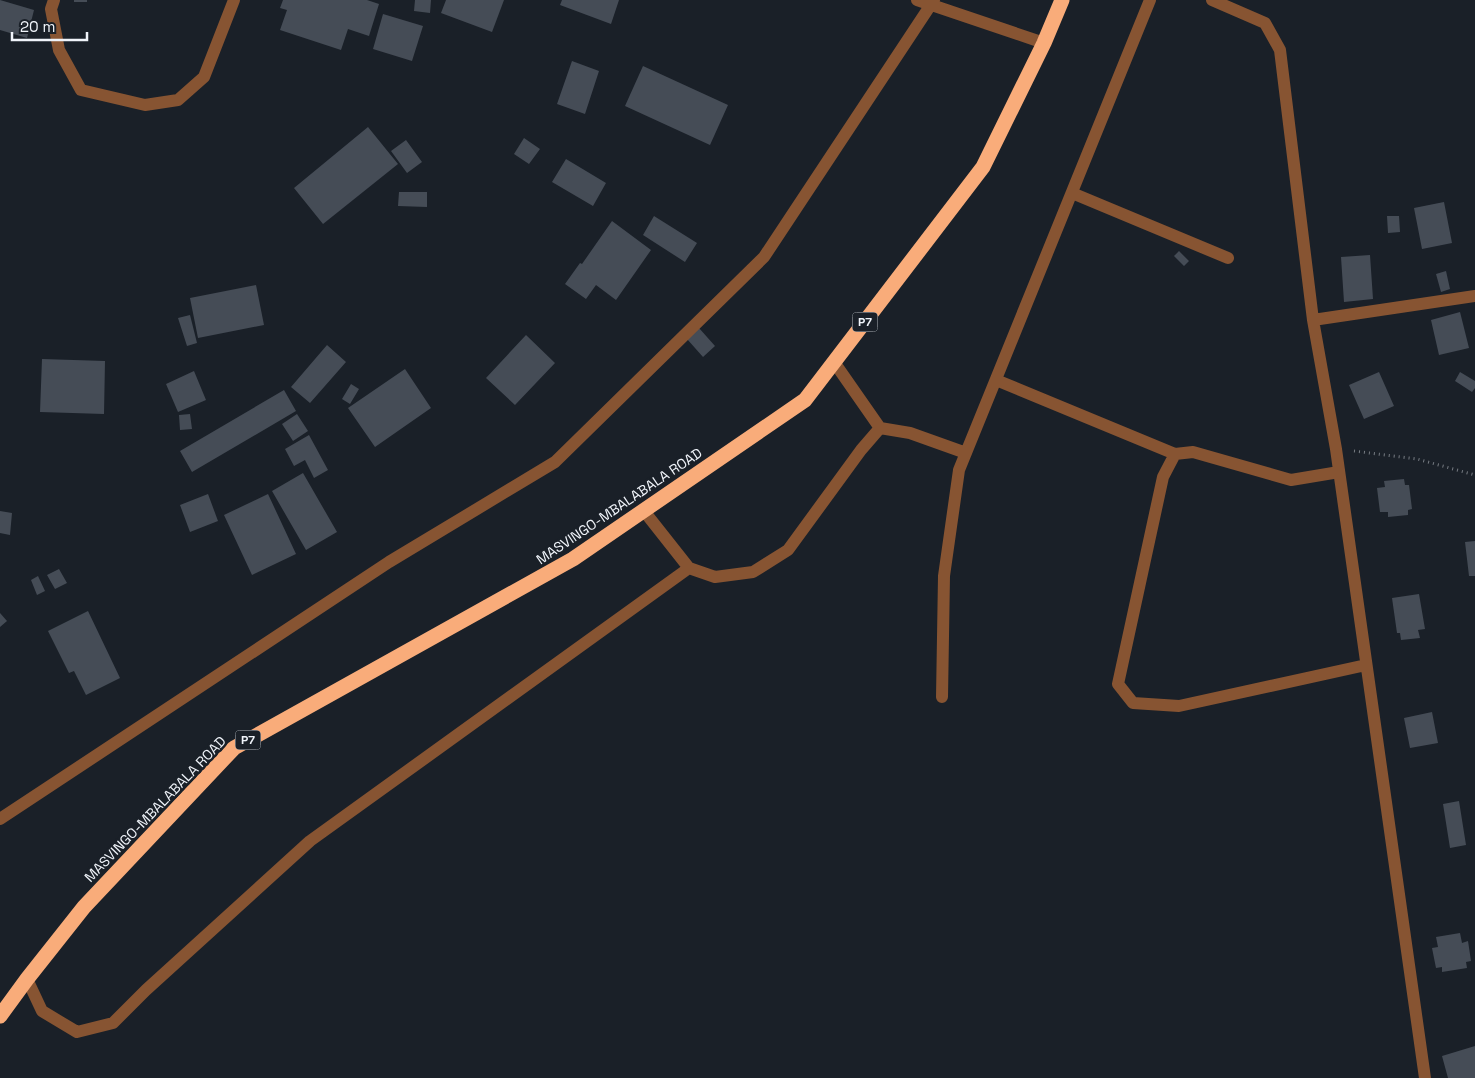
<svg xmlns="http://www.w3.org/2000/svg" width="1475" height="1078" viewBox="0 0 1475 1078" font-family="'Space Grotesk',sans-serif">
<rect width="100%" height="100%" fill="#1a2028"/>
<path fill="#454c56" d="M0 0 34 10 27 38 0 30Z
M74 0H87V2H74Z
M283 0H367L379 4 369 36 348 29 341 50 280 30 287 10 280 8Z
M415 0H431L430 13 414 11Z
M446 0H504L492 32 441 13Z
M562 0H619L611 24 560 5Z
M383 14 423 26 412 61 373 49Z
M572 61 599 71 585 114 557 104Z
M643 66 728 105 710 145 625 106Z
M368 127 398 164 323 224 294 188Z
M524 138 540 149 529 164 514 154Z
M406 140 422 162 407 173 391 151Z
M566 159 606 183 593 206 552 182Z
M399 192H427V207L398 206Z
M1444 202 1452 243 1422 249 1414 208Z
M654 216 697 243 685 262 643 235Z
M1387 216H1399L1400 232 1388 233Z
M612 221 651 250 616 300 596 285 586 299 565 284 580 263 582 264Z
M1179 251 1189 261 1184 266 1174 256Z
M1370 255 1373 299 1344 302 1341 257Z
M1446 271 1450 289 1441 292 1436 274Z
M256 285 264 325 198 338 190 298Z
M1460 312 1469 348 1439 355 1431 320Z
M190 315 197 343 187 346 178 318Z
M699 328 715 346 703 357 687 339Z
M526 335 555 363 515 405 486 378Z
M327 345 346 362 310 403 291 387Z
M42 359 105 361 104 414 40 412Z
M405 369 431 408 375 447 348 408Z
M194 371 206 400 178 412 166 384Z
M1379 372 1394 406 1364 419 1349 385Z
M1460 372 1475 381V388L1472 392 1455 381Z
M351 384 359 389 350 404 342 399Z
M284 390 296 411 192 472 180 451Z
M190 414 192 429 180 430 179 415Z
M297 414 308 431 293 441 282 424Z
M309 435 328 470 314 478 305 460 294 466 285 449Z
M303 473 337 532 306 550 272 491Z
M1404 479 1405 485H1409L1412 509 1408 510V515L1388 517V512H1380L1377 488 1385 487 1384 481Z
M208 494 218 521 190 532 180 505Z
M268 494 296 554 252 575 224 515Z
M0 511 12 513 10 535 0 533Z
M1475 541V576H1469L1465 542Z
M59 569 67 583 55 589 47 575Z
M38 576 45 591 37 595 31 580Z
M1419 594 1425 629 1418 630 1420 638 1401 640 1400 633H1397L1392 598Z
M88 611 120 678 86 695 74 671 69 673 48 631Z
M0 613 7 621 0 627Z
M1432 712 1438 743 1410 748 1404 718Z
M1459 801 1466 845 1450 848 1443 804Z
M1460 933 1462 943 1468 941 1471 961 1466 962 1467 968 1442 972V967L1436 968 1432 948 1438 947 1436 937Z
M1475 1046V1078H1448L1442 1056Z"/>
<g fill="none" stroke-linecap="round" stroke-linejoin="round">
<path stroke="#777c83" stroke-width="3" stroke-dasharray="1 4" stroke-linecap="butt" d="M1354 451 1417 459 1475 475"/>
<path stroke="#875432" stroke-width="12" d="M54 0 51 9 59 50 81 90 145 105 178 100 204 77 234 0
M917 0 1044 43
M1212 0 1265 23 1280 50 1313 320 1336 449 1425 1078
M1072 193 1228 258
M1313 320 1475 296
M834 362 880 428
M996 380 1175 454
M1339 472 1291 480 1193 452 1175 454 1163 477 1118 684 1133 703 1179 706 1366 665
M644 511 689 568 715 577 753 572 788 550 861 450 880 428 910 433 966 453
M942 697 944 576 959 470 1150 0
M0 819 389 562 555 462 764 257 934 0
M27 979 42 1011 77 1032 113 1023 146 990 310 841 689 568"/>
<path stroke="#f9ac7a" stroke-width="15" d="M0 1016 27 979 84 907 234 748 573 559 805 400 983 167 1044 43 1062 0"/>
</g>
<g text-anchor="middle" stroke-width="5" stroke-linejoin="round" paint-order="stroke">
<g fill="#1a2028" stroke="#b0b4bb" stroke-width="1">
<rect x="852.5" y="312.5" width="25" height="19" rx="4"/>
<rect x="235.5" y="730.5" width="25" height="19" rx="4"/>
</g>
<g font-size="12" font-weight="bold" fill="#f0f4fa">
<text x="865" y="326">P7</text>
<text x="248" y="744">P7</text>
</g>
<g font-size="14" fill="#f0f4fa" stroke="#1a2028">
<text transform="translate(619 506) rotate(-34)" y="5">MASVINGO-MBALABALA ROAD</text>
<text transform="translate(155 809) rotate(-46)" y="5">MASVINGO-MBALABALA ROAD</text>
</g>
</g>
<path d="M12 32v8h75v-8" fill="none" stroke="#f0f4fa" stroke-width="2.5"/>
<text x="20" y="32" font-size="15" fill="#f0f4fa" stroke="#1a2028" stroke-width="4" paint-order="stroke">20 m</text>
</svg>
